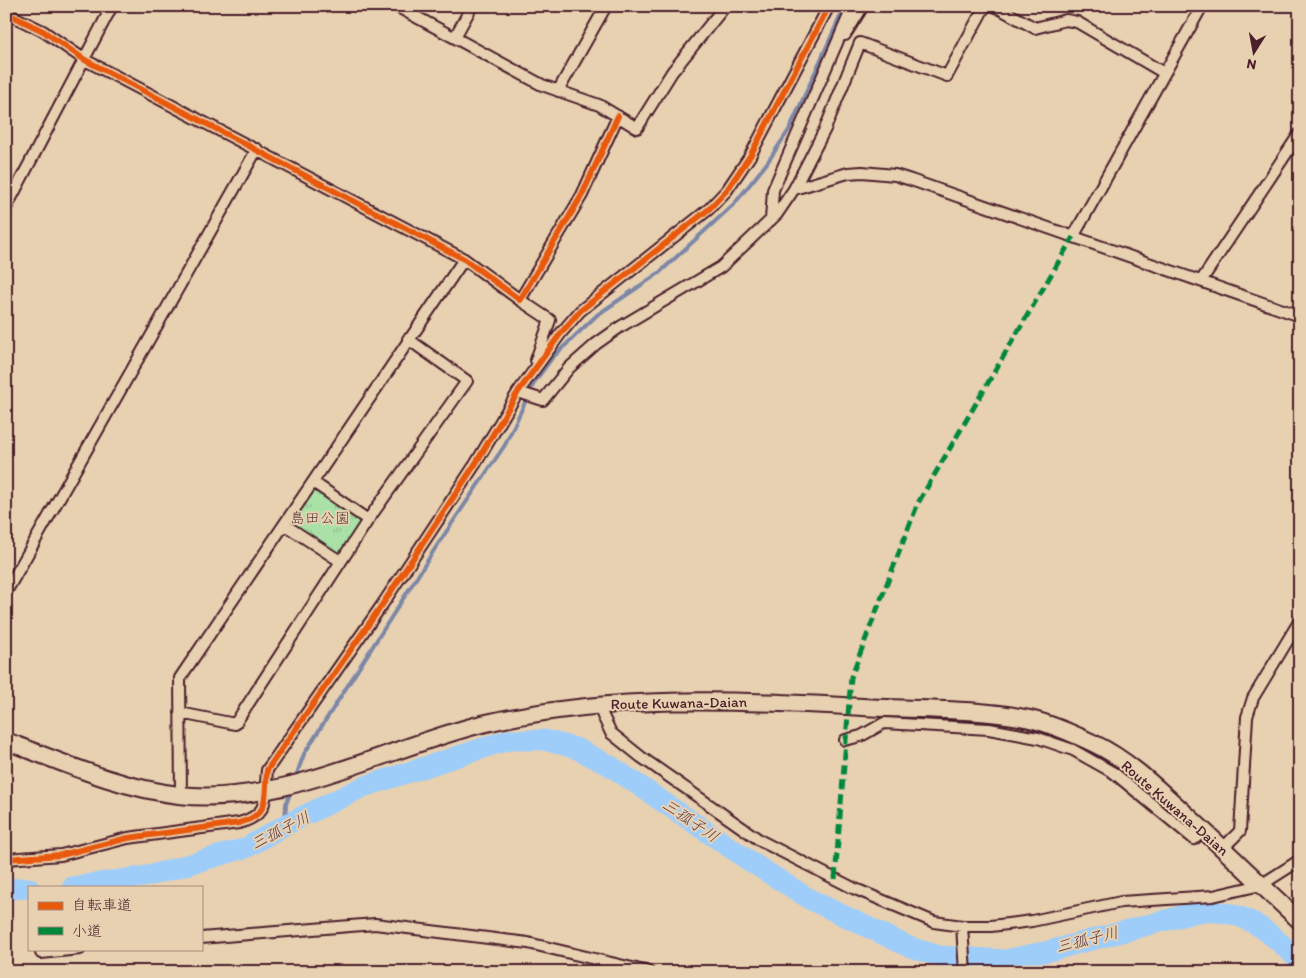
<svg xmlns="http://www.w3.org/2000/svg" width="1306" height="978" viewBox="0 0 1306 978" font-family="Itim,'Klee One',sans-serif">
<defs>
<pattern id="park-tufts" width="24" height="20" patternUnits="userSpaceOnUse" patternTransform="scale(1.25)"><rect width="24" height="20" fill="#a9e1a6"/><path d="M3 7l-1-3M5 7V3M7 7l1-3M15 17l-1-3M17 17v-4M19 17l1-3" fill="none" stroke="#93c18f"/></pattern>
</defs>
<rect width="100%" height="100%" fill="#e8d1b1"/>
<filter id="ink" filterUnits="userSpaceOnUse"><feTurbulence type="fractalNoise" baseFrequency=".02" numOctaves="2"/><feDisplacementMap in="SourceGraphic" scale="10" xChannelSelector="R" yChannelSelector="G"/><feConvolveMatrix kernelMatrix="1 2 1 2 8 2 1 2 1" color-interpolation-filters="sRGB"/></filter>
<g filter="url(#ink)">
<path fill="url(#park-tufts)" stroke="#7a8068" d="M314 486 365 522 340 558 289 524Z"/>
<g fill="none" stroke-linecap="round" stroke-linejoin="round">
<path stroke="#7c87a7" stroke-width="4" d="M295 779 304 754 438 544 505 445 535 381 552 358 597 315 659 273 735 203 767 163 789 130 845 6
M285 825 286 804 291 791"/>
<path stroke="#9ecdfa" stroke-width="21" d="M72 887 148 876 246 848 285 825 363 787 508 740H544L575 748 609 765 751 862 811 900 907 946 939 956 1005 960 1053 950 1197 912C1246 908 1266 930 1300 961
M6 889 29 888"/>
<defs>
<path id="street" d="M396 6 542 85 599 105 637 128 672 72 725 6
M995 6 1035 28 1066 20 1077 22 1164 73
M6 13 43 31 85 60 464 259 520 300 582 195 618 116
M845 35 863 6
M455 37 472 6
M558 91 606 6
M794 189 825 129 860 43 947 76 985 6
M6 208 112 6
M771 220 773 190 853 6
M1073 237 1202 6
M1201 281 1300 133
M520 300 550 320 536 360
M518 392 543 400 569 368 596 344 620 327 721 267 777 214 794 189 848 173 862 172 895 175 911 180 1300 316
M313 482 368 520
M285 525 340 561
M6 592 257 149
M601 704 602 714 611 733 641 757 761 841 853 888 934 922 962 926H991L1032 921 1121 902 1213 896 1261 885 1300 860
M180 713 235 724 368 520 467 381 408 339
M845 740 861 736 884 723 989 729 1038 738 1073 750 1114 773 1194 839 1204 831
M181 795 180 678 462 262
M1223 848 1240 831 1247 717 1253 698 1300 620
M6 859 61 855 128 838 239 823C271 814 264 798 267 770L382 605 476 463 518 392 561 333 580 311 709 209 727 190 750 156 829 6
M962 926 965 972
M201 938 375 924 528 943 649 972
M41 953 80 949"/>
<path id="primary" d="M6 741C62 762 119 788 179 795 281 807 385 748 482 724 610 694 734 700 863 707 918 710 976 708 1030 719 1052 724 1074 734 1095 744 1130 761 1159 790 1188 816 1226 851 1262 886 1300 921"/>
</defs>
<use href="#street" stroke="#4a1f2b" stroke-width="14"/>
<use href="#primary" stroke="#4a1f2b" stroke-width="20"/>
<use href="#street" stroke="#e8d1b1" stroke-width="10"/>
<use href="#primary" stroke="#e8d1b1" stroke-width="16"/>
<path stroke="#00873e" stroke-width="5" stroke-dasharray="10 5" stroke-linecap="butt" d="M835 879 851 677 918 503 1073 237"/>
<defs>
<path id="cycleway" d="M6 13 43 31 85 60 464 259 520 300 582 195 618 116
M6 859 61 855 128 838 239 823C271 814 264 798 267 770L382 605 476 463 518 392 561 333 580 311 709 209 727 190 750 156 829 6"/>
</defs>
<use href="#cycleway" stroke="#e8d1b1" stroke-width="9"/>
<use href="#cycleway" stroke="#e8590c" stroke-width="6"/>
</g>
</g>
<g text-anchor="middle" stroke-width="4" stroke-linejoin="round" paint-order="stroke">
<g font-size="15" fill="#583c3d" stroke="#e8d1b1">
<text x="320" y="523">島田公園</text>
</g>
<g font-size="15" fill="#4a1f2b" stroke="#e8d1b1">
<text transform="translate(679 703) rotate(-1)" y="5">Route Kuwana-Daian</text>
<text transform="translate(1175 808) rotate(41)" y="5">Route Kuwana-Daian</text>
</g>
<g font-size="16" font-style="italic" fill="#57394a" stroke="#e8d1b1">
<text transform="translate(691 820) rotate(34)" y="6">三孤子川</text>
<text transform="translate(280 830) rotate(-27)" y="6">三孤子川</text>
<text transform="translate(1087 939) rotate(-14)" y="6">三孤子川</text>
</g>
</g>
<rect width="1306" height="978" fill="none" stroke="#e8d1b1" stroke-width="25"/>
<rect x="12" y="12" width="1281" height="953" fill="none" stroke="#4a1f2b" stroke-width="2" filter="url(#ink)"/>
<rect x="28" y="886" width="175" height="65" fill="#e8d1b1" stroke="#a98a7b"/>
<rect x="38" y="902" width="25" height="8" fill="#e8590c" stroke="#a98a7b"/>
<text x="72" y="910" font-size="15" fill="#4a1f2b">自転車道</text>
<rect x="38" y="927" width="25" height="8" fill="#00873e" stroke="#a98a7b"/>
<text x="72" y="936" font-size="15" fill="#4a1f2b">小道</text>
<g transform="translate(1254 52) rotate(191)" stroke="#e8d1b1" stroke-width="4" paint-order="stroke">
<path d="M0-4L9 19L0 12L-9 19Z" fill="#4a1f2b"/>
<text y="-8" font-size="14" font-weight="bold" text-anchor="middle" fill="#4a1f2b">N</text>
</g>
</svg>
